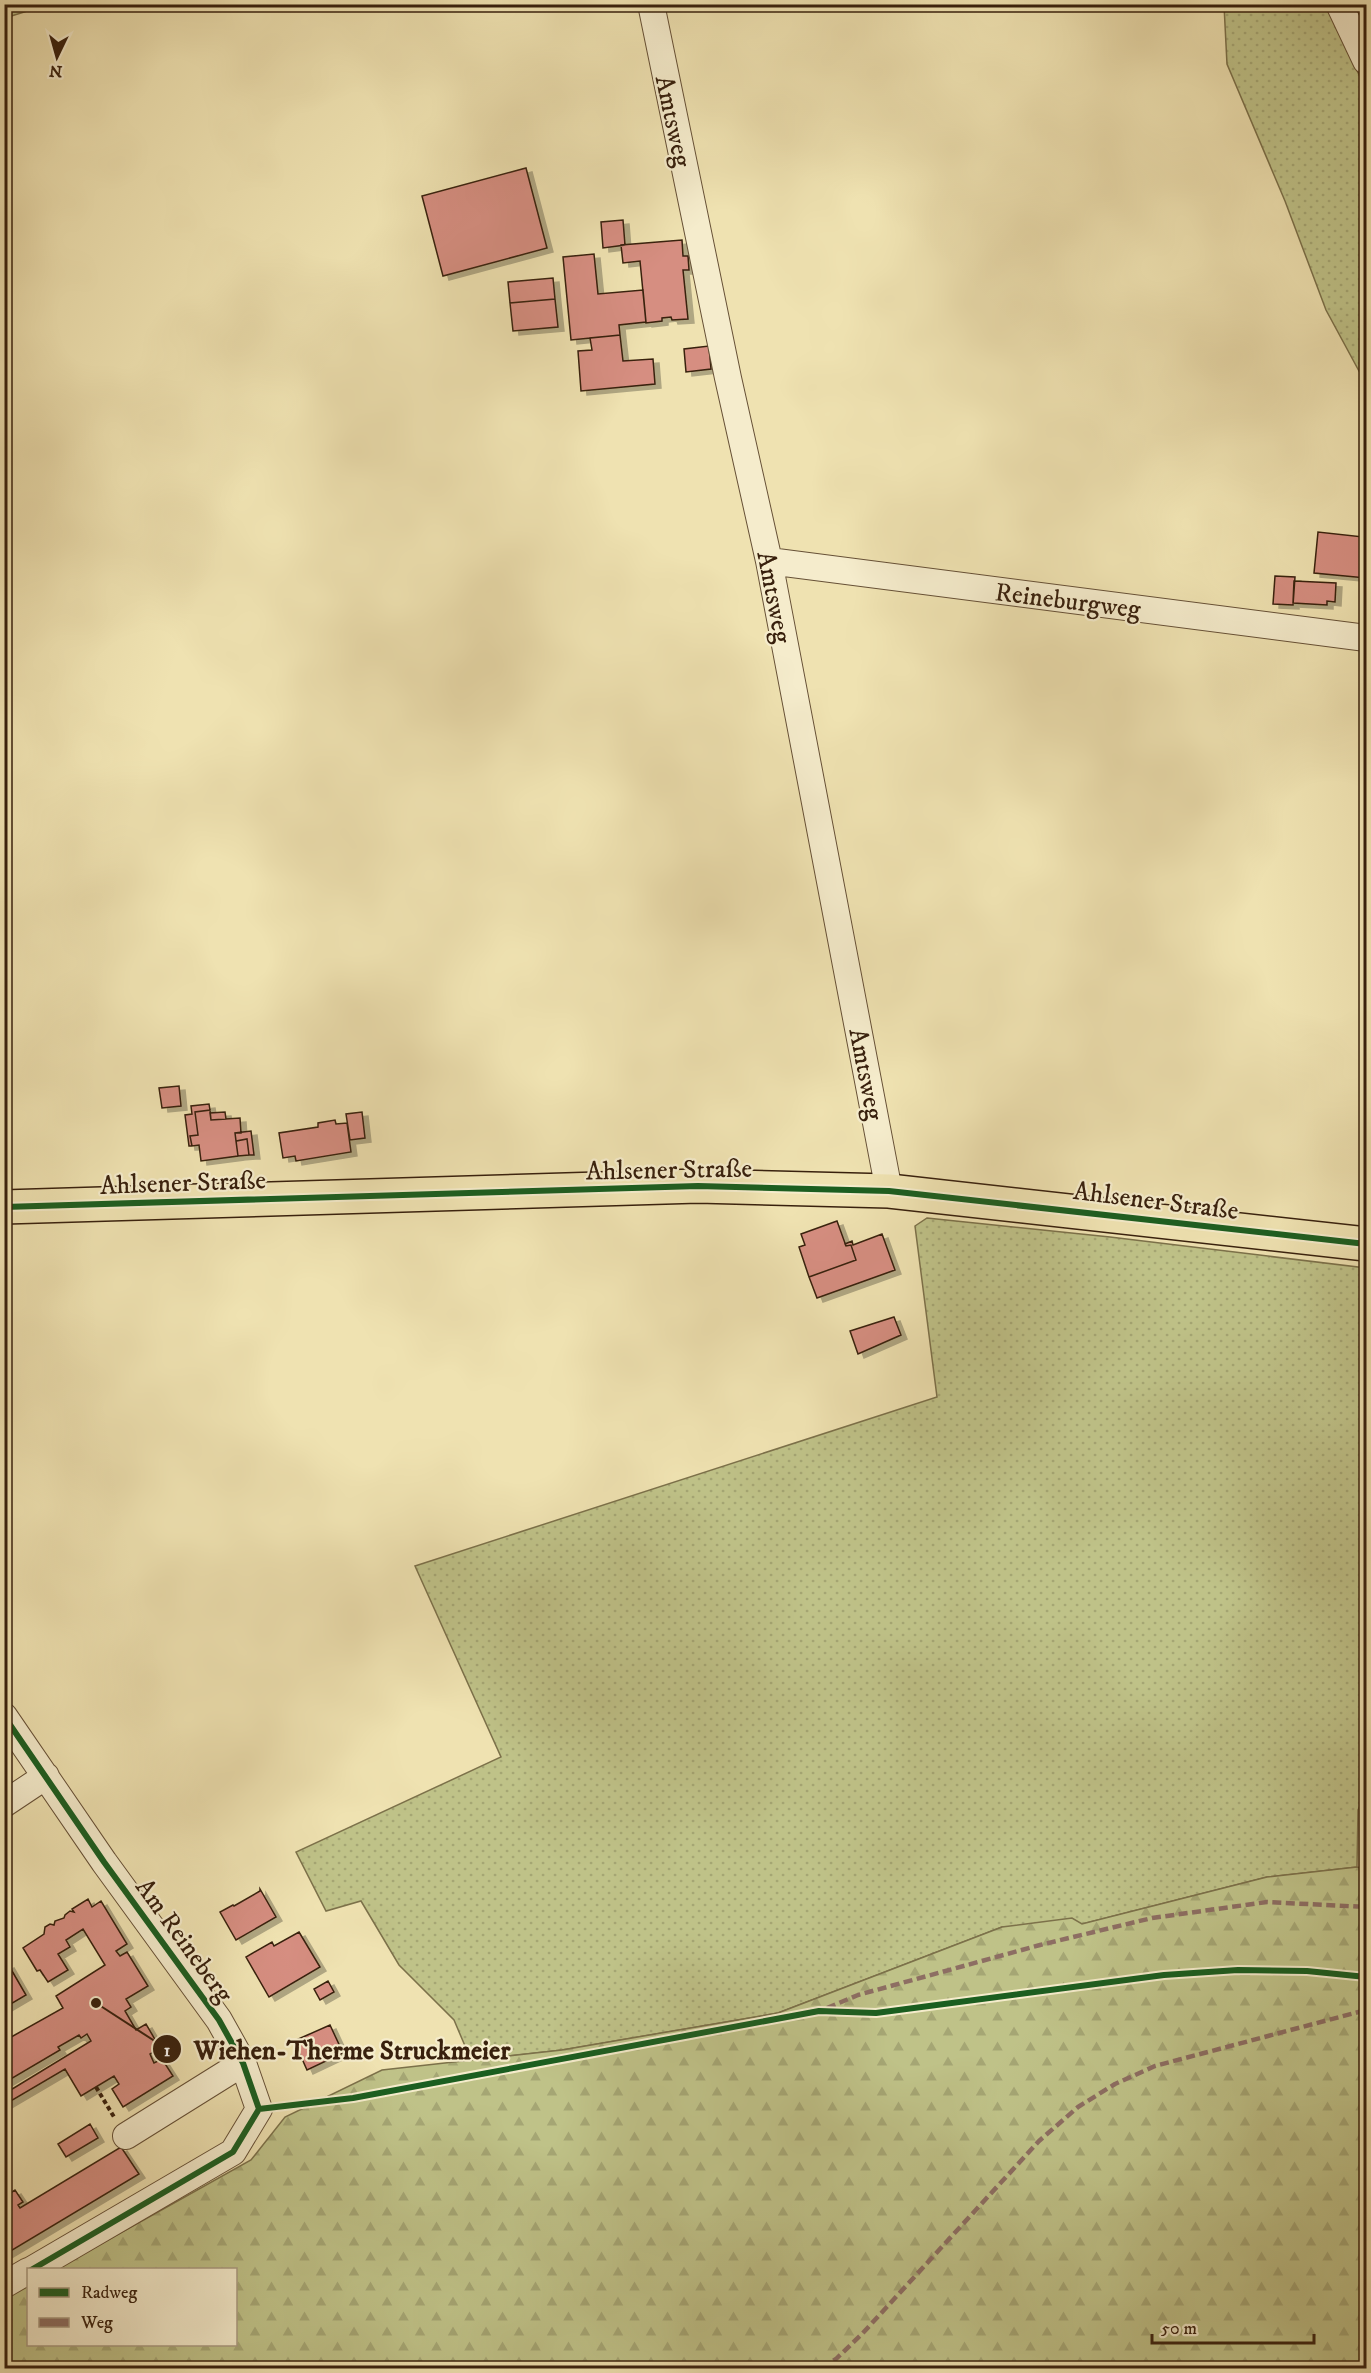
<svg xmlns="http://www.w3.org/2000/svg" width="1371" height="2373" viewBox="0 0 1371 2373" font-family="'IM FELL DW Pica',serif">
<defs>
<pattern id="grass-dots" width="8" height="8" patternUnits="userSpaceOnUse" patternTransform="scale(1.5)"><rect width="8" height="8" fill="#bfc288"/><path d="M2 2h.1M6 6h.1" fill="none" stroke="#a5a674" stroke-width="1.8" stroke-linecap="round"/></pattern>
<pattern id="forest-firs" width="22" height="20" patternUnits="userSpaceOnUse" patternTransform="scale(1.5)"><rect width="22" height="20" fill="#bfc288"/><path d="M5 1l3.5 6h-7zM16 11l3.5 6h-7z" fill="#a5a674"/></pattern>
<filter id="shadow"><feDropShadow dx="6" dy="4" stdDeviation="0" flood-color="#0004"/></filter>
</defs>
<rect width="100%" height="100%" fill="#efe2b1"/>
<filter id="stains"><feTurbulence type="fractalNoise" baseFrequency=".00333" numOctaves="4"/><feColorMatrix values="0 0 0 0 .2 0 0 0 0 .09 0 0 0 0 .02 0 0 0 .5 -.17"/></filter>
<radialGradient id="worn" r=".72"><stop offset=".6" stop-color="#630" stop-opacity="0"/><stop offset="1" stop-color="#630" stop-opacity=".3"/></radialGradient>
<path fill="url(#grass-dots)" stroke="#7c714a" stroke-width="1.5" d="M5 4H47V5L5 18Z
M1224 5H1327L1366 90V384L1326 310 1285 201 1227 64Z
M927 1218 1110 1237 1366 1268V1793L1358 1810 1357 1867 1267 1877 1082 1924 1002 1927 778 2013 562 2050 471 2060 454 2020 399 1965 361 1901 326 1911 296 1852 501 1757 415 1566 937 1397 915 1226Z"/>
<path fill="url(#forest-firs)" stroke="#7c714a" stroke-width="1.5" d="M1357 1867 1366 1869V2368H5L4 2299 28 2285V2344H236V2270L56 2269 251 2160 285 2117 382 2070 562 2050 778 2013 1002 1927 1072 1918 1082 1924 1267 1877Z"/>
<path fill="#d68e81" stroke="#38200d" stroke-width="1.5" filter="url(#shadow)" d="M526 168 547 248 443 276 422 196Z
M623 220 625 245 603 248 601 222Z
M682 240 683 256H688L689 270H683L688 319 672 320 671 317 662 318V321L646 323 640 261 623 263 621 245Z
M594 254 598 294 643 290 646 322 619 325 620 335 571 340 563 257Z
M553 278 555 299 510 303 508 282Z
M555 299 558 327 513 331 510 303Z
M620 335 623 361 653 359 655 384 581 391 578 351 592 350 590 338Z
M709 346 711 369 686 372 684 349Z
M1365 523H1366V578L1314 573 1318 532 1363 537Z
M1275 576 1295 577 1293 605 1273 604Z
M1294 581 1336 583 1335 602 1327 601V605L1293 603Z
M179 1086 181 1106 162 1108 159 1088Z
M209 1104 210 1110 195 1112 198 1135 190 1136 192 1146H189L185 1115 192 1114 191 1106Z
M210 1110 211 1120 240 1118 241 1133H235L238 1156 201 1161 199 1145 192 1146 190 1136 198 1135 195 1112Z
M225 1112 226 1119 211 1120 210 1113Z
M362 1112 365 1138 350 1140 346 1114Z
M335 1120 336 1124 347 1123 351 1152 296 1161 295 1156 283 1158 279 1133 318 1127V1123Z
M251 1131 254 1155H249L247 1139 236 1141 235 1133Z
M247 1139 249 1155 238 1156 236 1141Z
M837 1221 846 1246 851 1245 856 1260 809 1277 799 1247 805 1245 801 1234Z
M882 1234 895 1270 817 1298 809 1277 856 1260 851 1245 846 1246 845 1244 852 1241 853 1245Z
M894 1317 901 1335 858 1354 850 1331Z
M260 1889 276 1917 236 1940 220 1912 233 1905 234 1906 260 1891Z
M88 1899 92 1907 101 1901 127 1944 116 1951 120 1956 127 1952 148 1986 126 1999 131 2007 125 2011 136 2030 146 2024 160 2048 150 2054 154 2063 162 2059 173 2076 123 2107 112 2089 119 2084 114 2076 81 2096 65 2069 4 2105V2094L91 2041 87 2034 81 2038 79 2035 58 2047 60 2050 4 2083V2041L63 2008 56 1996 105 1965 83 1929 66 1940 70 1947 58 1954 68 1970 48 1982 40 1970 37 1971 23 1948 44 1934 45 1927 50 1924 54 1925 55 1921 64 1918 65 1915 70 1911 74 1912 72 1909Z
M299 1932 320 1967 269 1997 246 1957 272 1942 274 1946Z
M8 1964 26 1995 4 2008V1966Z
M328 1981 334 1992 320 2000 314 1989Z
M330 2025 343 2053 307 2070 294 2041Z
M90 2124 98 2138 66 2157 58 2144Z
M121 2147 139 2174 4 2255V2197L15 2190 23 2202 18 2205 20 2208Z"/>
<g fill="none" stroke-linecap="round" stroke-linejoin="round">
<defs>
<path id="minor" d="M651 4 728 378 769 561 889 1191
M1339 4 1366 61
M769 561 1366 638
M4 1716 104 1862 219 2020 243 2063 259 2109 233 2152 31 2270
M4 1804 46 1776
M126 2136 243 2063
M4 2285 28 2271"/>
<path id="major" d="M4 1207 698 1186 889 1191 1366 1244"/>
</defs>
<use href="#minor" stroke="#665036" stroke-width="28"/>
<use href="#major" stroke="#38200d" stroke-width="36"/>
<path stroke="#38200d" stroke-width="4" stroke-dasharray="4.5 3" stroke-linecap="butt" d="M96 2087 114 2117"/>
<use href="#minor" stroke="#f5eccc" stroke-width="26"/>
<use href="#major" stroke="#efe2b1" stroke-width="33"/>
<path stroke="#8d6e63" stroke-width="4.5" stroke-dasharray="9 4.5" stroke-linecap="butt" d="M827 2008 858 1995 1040 1945 1152 1918 1267 1902 1366 1907
M822 2368 836 2359 862 2334 1039 2141 1078 2107 1115 2084 1155 2066 1366 2010"/>
<defs>
<path id="cycleway" d="M4 1207 698 1186 889 1191 1366 1244
M4 1716 104 1862 219 2020 243 2063 259 2109 233 2152 31 2270
M259 2109 353 2098 819 2011 876 2013 1164 1975 1238 1970 1307 1971 1366 1977"/>
</defs>
<use href="#cycleway" stroke="#f5eccc" stroke-width="10"/>
<use href="#cycleway" stroke="#1b5e20" stroke-width="6"/>
</g>
<g text-anchor="middle" stroke-width="4.5" stroke-linejoin="round" paint-order="stroke">
<g font-size="26" fill="#38200d" stroke="#f5eccc">
<text transform="translate(674 121) rotate(78)" y="9">Amtsweg</text>
<text transform="translate(775 597) rotate(79)" y="9">Amtsweg</text>
<text transform="translate(1068 600) rotate(7)" y="9">Reineburgweg</text>
<text transform="translate(867 1074) rotate(79)" y="9">Amtsweg</text>
<text transform="translate(669 1169) rotate(-1)" y="9">Ahlsener Straße</text>
<text transform="translate(183 1182) rotate(-2)" y="9">Ahlsener Straße</text>
<text transform="translate(1156 1200) rotate(7)" y="9">Ahlsener Straße</text>
<text transform="translate(185 1940) rotate(54)" y="9">Am Reineberg</text>
</g>
</g>
<path fill="none" stroke="#38200d" stroke-width="2" d="M96 2003L167 2049"/>
<g fill="#38200d" stroke="#f5eccc" stroke-width="2">
<circle cx="96" cy="2003" r="6"/>
<circle cx="167" cy="2049" r="15"/>
</g>
<g font-size="18" text-anchor="middle" font-weight="bold" fill="#fff">
<text x="167" y="2056">1</text>
</g>
<g font-size="27" text-anchor="middle" font-weight="bold" fill="#38200d" stroke="#f5eccc" stroke-width="4.5" stroke-linejoin="round" paint-order="stroke">
<text x="352" y="2059">Wiehen-Therme Struckmeier</text>
</g>
<rect width="1371" height="2373" fill="none" stroke="#efe2b1" stroke-width="24"/>
<rect x="6" y="6" width="1359" height="2361" fill="none" stroke="#38200d" stroke-width="3"/>
<rect x="12" y="12" width="1347" height="2349" fill="none" stroke="#38200d" stroke-width="1.5"/>
<rect x="27" y="2268" width="210" height="78" fill="#f5eccc" stroke="#a99a80" stroke-width="1.5"/>
<rect x="39" y="2288" width="30" height="9" fill="#1b5e20" stroke="#a99a80" stroke-width="1.5"/>
<text x="81" y="2298" font-size="18" fill="#38200d">Radweg</text>
<rect x="39" y="2318" width="30" height="9" fill="#8d6e63" stroke="#a99a80" stroke-width="1.5"/>
<text x="81" y="2328" font-size="18" fill="#38200d">Weg</text>
<g transform="translate(57 57) rotate(185)" stroke="#f5eccc" stroke-width="4.5" paint-order="stroke">
<path d="M0-4.5L10 22L0 15L-10 22Z" fill="#38200d"/>
<text y="-9" font-size="16" font-weight="bold" text-anchor="middle" fill="#38200d">N</text>
</g>
<path d="M1152 2334v9h162v-9" fill="none" stroke="#38200d" stroke-width="3"/>
<text x="1161" y="2334" font-size="18" fill="#38200d" stroke="#f5eccc" stroke-width="4.5" paint-order="stroke">50 m</text>
<rect width="100%" height="100%" filter="url(#stains)"/>
<rect width="100%" height="100%" fill="url(#worn)"/>
</svg>
